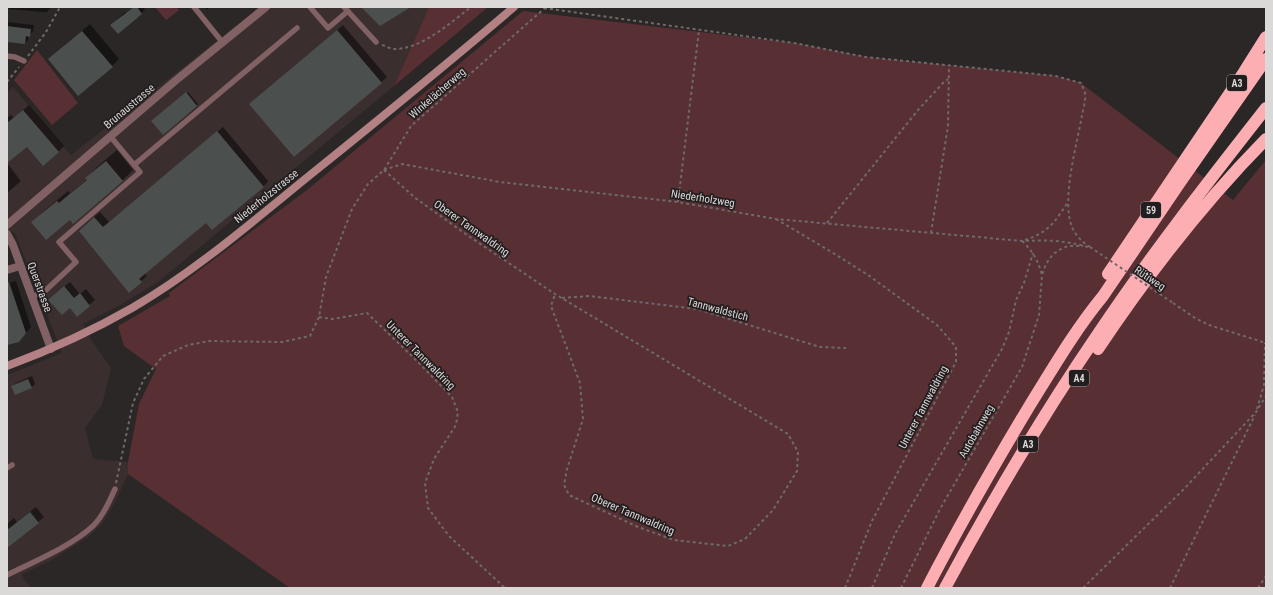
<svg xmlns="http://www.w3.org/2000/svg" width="1273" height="595" viewBox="0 0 1273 595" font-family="'Roboto Condensed',sans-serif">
<rect width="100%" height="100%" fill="#2c2727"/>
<path fill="#3a2e2f" d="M260 7H429L394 86 158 282 120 305 83 324 92 341 111 368 102 405 85 428 93 459 128 462V474L114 504 107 516 101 525 88 537 50 561 22 574 24 579 32 588H7V375L62 353 15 233 7 230V93L13 87 71 155Z"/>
<path fill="#582f33" d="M155 7H176L179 10 166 20Z
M429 7H488L394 86Z
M523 11 794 43 866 57 1056 76 1081 83 1233 200 1266 160V588H290L128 474V462L139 404 156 369 124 346 118 326 170 296 169 293 307 190Z
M37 50 78 103 52 125 14 80Z"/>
<path fill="#0007" d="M9 7H51L47 12H42L9 9Z
M134 7H143L145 10 118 33 111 25 125 12 127 13Z
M205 7H210L207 10Z
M7 22 34 25 33 32 29 35 28 40 25 43 7 42Z
M90 24 119 59 112 66 49 59Z
M343 25 387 77 295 156 256 99Z
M188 92 198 104 163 134 152 121Z
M29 105 64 146 58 152 27 145 7 162V118L11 115 14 118Z
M223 127 268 181 263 187 206 222 144 273 147 276 141 281 85 225 100 212 109 222Z
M117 150 133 170 122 181 70 219 33 222 44 211 68 191 70 193 84 182 87 179 86 178 97 167Z
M7 163 21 181 7 193Z
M16 281 31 327 24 335 7 344V283Z
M70 282 80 294 86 289 95 300 77 315 70 307 55 294Z
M32 376 35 384 32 387 16 394 12 386 16 383Z
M36 507 44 517 7 547V524L14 518 17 522Z"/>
<path fill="#4b504f" d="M134 7H137L142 14 118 34 110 25Z
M361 7H411L380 26Z
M7 26 31 29 30 37 26 36 25 44 7 42Z
M337 30 382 83 294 157 249 104Z
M82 31 113 67 78 96 48 59Z
M186 92 197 106 163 135 151 121Z
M23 110 59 152 43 166 27 147 7 163V123Z
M217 131 264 187 212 230 206 223 139 279 142 282 129 293 79 231 94 217 103 227Z
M106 161 123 181 73 224 70 220 46 240 31 222 57 201 59 203 72 192 87 180 85 178Z
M7 282H9L26 333 19 342 7 345Z
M64 286 74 298 80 293 90 306 77 317 70 308 62 315 48 300Z
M28 379 32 388 15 395 11 386Z
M30 512 39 523 7 548V530Z"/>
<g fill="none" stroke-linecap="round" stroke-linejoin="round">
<path stroke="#6f6a6a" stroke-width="2" stroke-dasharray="3 3" stroke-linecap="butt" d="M544 8 794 43 866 57 1056 76 1081 83C1082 86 1085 91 1085 94 1086 101 1083 109 1082 115 1077 145 1061 199 1072 227 1076 236 1082 242 1090 247
M382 45C386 46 390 49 394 49 422 49 450 23 471 7
M28 56 46 32 60 7
M7 82 19 67
M384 170 414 197 467 235 555 294 788 434 798 452 797 471 773 510 745 539 728 546 674 540 638 527 569 495 564 485 567 469 583 419 580 383 551 306 555 294
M384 170 402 164 500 182 678 202 776 219 1022 241C1046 240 1064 240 1088 247
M678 202 699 30
M776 219 830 251 868 275 937 325 956 347V362L872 521 845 588
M827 223 918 110 943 83 948 79
M931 233 948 126 949 66
M1025 240C1049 232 1054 223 1068 202
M1022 241C1033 251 1038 261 1042 275
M562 298 589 296 697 309 820 347 846 348
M1173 303 1195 318 1209 325 1266 343
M319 317 332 319 367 313 415 359 452 397 458 412 456 425 434 459 425 483 428 508 449 536 505 588
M1257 409 1264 385 1265 343
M116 483 133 403 144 379 163 356 188 345 210 341 282 342 310 336 319 317 326 277 352 209 368 184 384 170 411 126 546 7
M872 588 895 534 1002 349 1009 332 1016 300 1024 283 1033 253
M901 588 940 509 1022 367 1039 315 1042 275 1046 264 1053 254 1061 249 1068 246H1083
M1083 588 1183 490 1256 412 1266 396
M1170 588 1255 415
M1258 588 1266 576"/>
<path stroke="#816163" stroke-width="5.5" d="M194 7 223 43
M310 7 328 28 348 11
M344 7 376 42
M7 56 15 57 24 61
M134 165 297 28
M32 297 46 290 76 262 59 242 140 172 110 136
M7 468 12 465
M7 575C35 561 70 547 93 526 103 516 109 502 115 489"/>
<path stroke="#816163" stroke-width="8" d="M7 225 175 81 266 7
M7 234 13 245 51 349
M7 270 20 266"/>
<path stroke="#b38083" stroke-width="8" d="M7 366C50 350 92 331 132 308 196 271 258 217 315 171 382 117 448 63 514 7"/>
<path stroke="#fdaeb3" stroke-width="12" d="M1108 274 1244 72 1266 37
M1098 349C1148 274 1203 203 1266 139
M927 588C959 526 994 465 1030 405 1053 368 1075 330 1103 296L1179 184 1266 59
M945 588C992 501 1042 416 1098 334 1150 256 1208 182 1266 108"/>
<path stroke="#6f6a6a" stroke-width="2" stroke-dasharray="3 3" stroke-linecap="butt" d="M1090 247 1173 303"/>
</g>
<g text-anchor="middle" stroke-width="3.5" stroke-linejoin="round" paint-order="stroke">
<g fill="#221d1e" stroke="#a4a0a0" stroke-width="1">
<rect x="1227" y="75" width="20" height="16" rx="3"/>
<rect x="1141" y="202" width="20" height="16" rx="3"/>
<rect x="1069" y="370" width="20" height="16" rx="3"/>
<rect x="1018" y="436" width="20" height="16" rx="3"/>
</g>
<g font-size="10" font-weight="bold" fill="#dbd8d8">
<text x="1237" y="87">A3</text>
<text x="1151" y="214">59</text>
<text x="1079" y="382">A4</text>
<text x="1028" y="448">A3</text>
</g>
<g font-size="11" fill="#dbd8d8" stroke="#221d1e">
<text transform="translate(437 93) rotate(-41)" y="4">Winkelächerweg</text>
<text transform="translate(129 106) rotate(-40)" y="4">Brunaustrasse</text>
<text transform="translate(266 196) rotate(-39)" y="4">Niederholzstrasse</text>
<text transform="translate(703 198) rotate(9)" y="4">Niederholzweg</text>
<text transform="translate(472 228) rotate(35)" y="4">Oberer Tannwaldring</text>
<text transform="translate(1150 278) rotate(34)" y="4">Rütiweg</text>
<text transform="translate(40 287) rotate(70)" y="4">Querstrasse</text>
<text transform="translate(718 309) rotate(15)" y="4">Tannwaldstich</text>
<text transform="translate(421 355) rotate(45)" y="4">Unterer Tannwaldring</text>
<text transform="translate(923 407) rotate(-62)" y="4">Unterer Tannwaldring</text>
<text transform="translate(976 431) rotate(-60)" y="4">Autobahnweg</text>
<text transform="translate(633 514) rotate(23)" y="4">Oberer Tannwaldring</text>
</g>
</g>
<rect width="1273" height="595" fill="none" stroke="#dbd8d8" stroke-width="16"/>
</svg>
